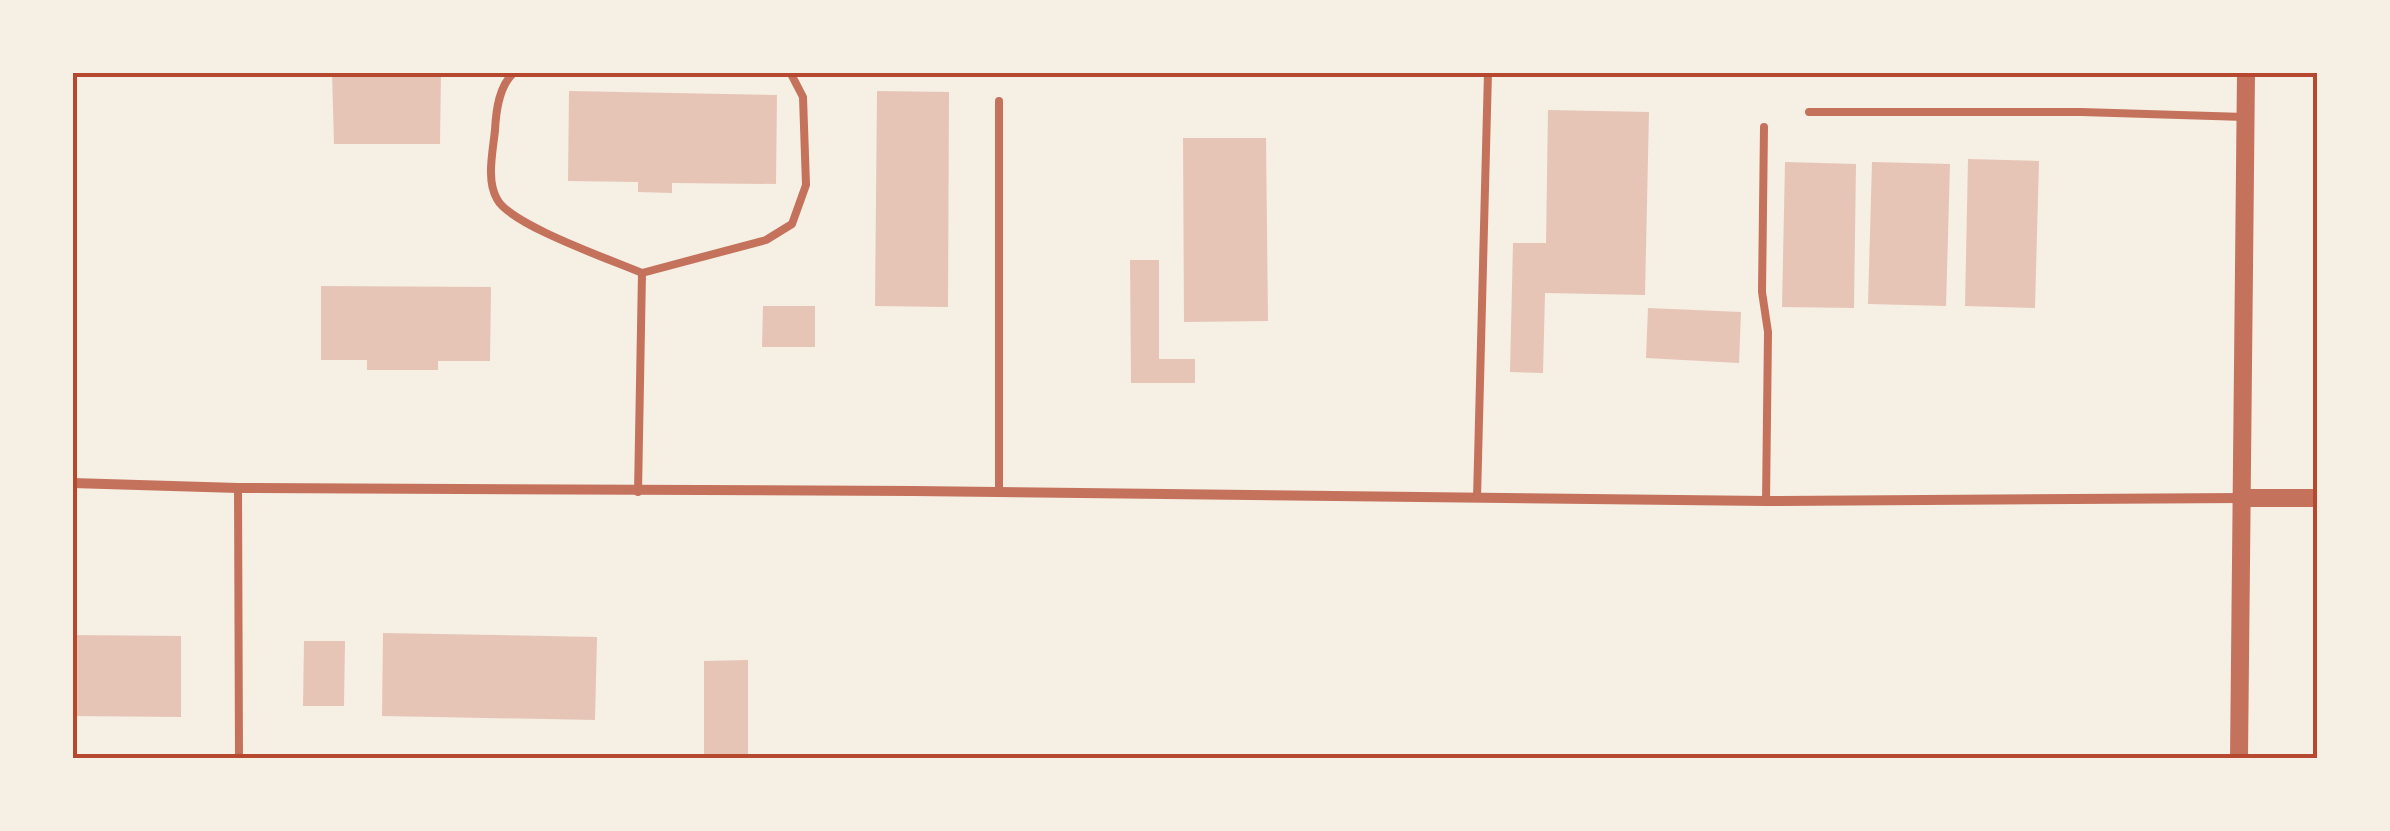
<svg xmlns="http://www.w3.org/2000/svg" width="2390" height="831" viewBox="0 0 2390 831" font-family="'Exo 2',sans-serif">
<rect width="100%" height="100%" fill="#f6efe4"/>
<path fill="#e6c5b7" d="M332 72H441L440 144H334Z
M569 91 777 95 776 184 672 183V193L638 192V182L568 181Z
M877 91 949 92 948 307 875 306Z
M1548 110 1649 112 1645 295 1545 293 1543 373 1510 372 1513 243H1546Z
M1183 138H1266L1268 321 1184 322Z
M1968 159 2039 161 2035 308 1965 306Z
M1785 162 1856 164 1854 308 1782 307Z
M1872 162 1950 164 1946 306 1868 304Z
M1130 260H1159V359H1195V383H1131Z
M321 286 491 287 490 361H438V370H367V360H321Z
M763 306H815V347H762Z
M1648 308 1741 312 1739 363 1646 358Z
M383 633 597 637 595 720 382 716Z
M72 635 181 636V717L72 716Z
M304 641H345L344 706H303Z
M748 660V757H704V661Z"/>
<g fill="none" stroke-linecap="round" stroke-linejoin="round">
<path stroke="#c5725c" stroke-width="8" d="M515 72C499 84 496 111 495 130 493 151 486 180 497 199 510 225 612 260 642 273
M999 101V492
M1809 112H2081L2245 117
M1764 127 1762 292 1768 332 1766 501
M238 488 239 758
M638 492 642 273 766 240 792 224 806 185 803 97 790 72
M1477 498 1488 72"/>
<path stroke="#c5725c" stroke-width="10" d="M72 483 238 488 913 491 1766 501 2242 498"/>
<path stroke="#c5725c" stroke-width="18" d="M2242 498H2318
M2239 758 2246 72"/>
</g>
<rect width="2390" height="831" fill="none" stroke="#f6efe4" stroke-width="150"/>
<rect x="75" y="75" width="2240" height="681" fill="none" stroke="#b5482f" stroke-width="4"/>
</svg>
